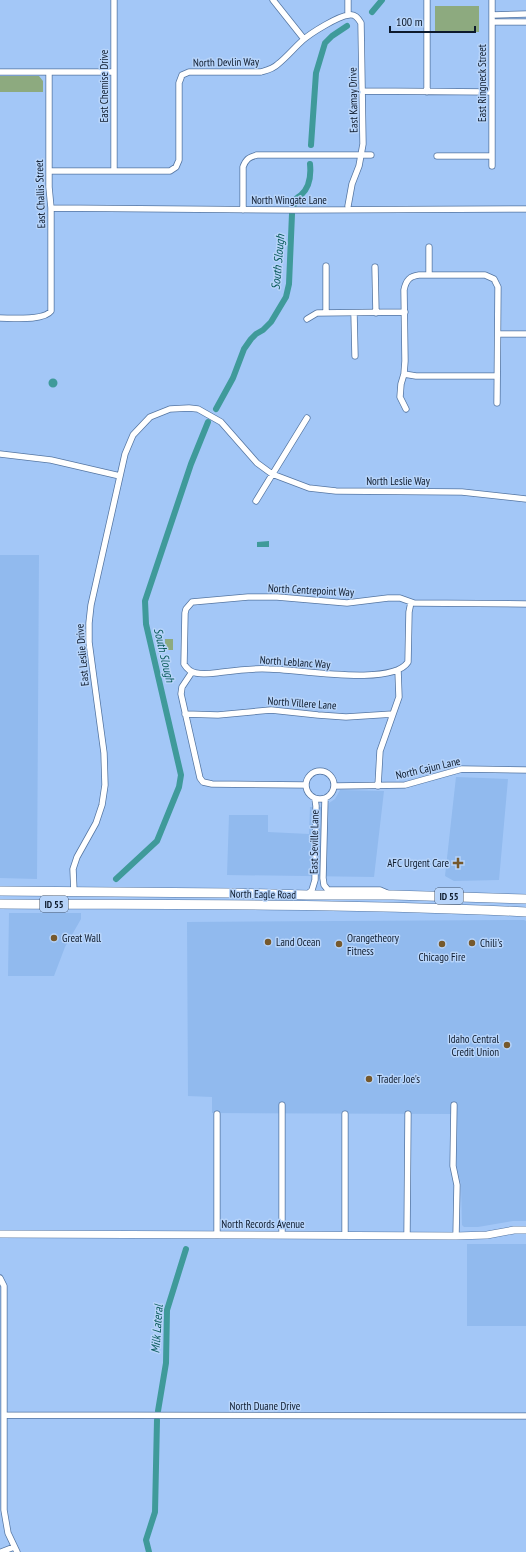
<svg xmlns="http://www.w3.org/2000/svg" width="526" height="1552" viewBox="0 0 526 1552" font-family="'PT Sans Narrow',sans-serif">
<rect width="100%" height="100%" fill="#a3c7f7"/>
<path fill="#91baee" d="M0 555H39L37 879 0 878Z
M456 777 508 779 499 880 454 881 445 876Z
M340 790 384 791 374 877 227 875 229 815H268V832L309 834 310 807H328L329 803 335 799Z
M9 913H81V919L65 947 54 976H8Z
M524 920 526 921V1221H513L478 1227H464L462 1225 461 1185 457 1168 456 1114 212 1113V1097L188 1096 187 922Z
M467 1244H526V1326H467Z"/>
<path fill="#8daa7f" d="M435 6H479V32H435Z
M0 76H39L43 81V92H0Z
M165 639H173V650H165Z"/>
<path fill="#3f9a9a" d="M48.5 383a4.5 4.5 0 1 1 9 0a4.5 4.5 0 1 1-9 0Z
M269 541V547H257V542Z"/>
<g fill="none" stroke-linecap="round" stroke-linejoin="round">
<path stroke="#3f9a9a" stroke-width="6" d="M372 12 382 0
M311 145 316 73 325 43 332 36 347 26
M294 205C296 199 296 198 301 195 310 187 311 174 310 164
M216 409 233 378 244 349 251 339 256 334 263 330 271 322 286 297 289 284 292 214
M116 879 157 841 179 787 181 775 146 624 145 601 191 464 208 422
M158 1411 166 1363 167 1310 186 1249
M149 1552 146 1540 155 1512 157 1420"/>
<defs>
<path id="minor" d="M114 0V171
M273 0 304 39
M348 0V15
M492 0V166
M492 15 526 14
M492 22H526
M0 72H114
M363 91 492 92
M427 92V0
M437 156H492
M49 171H170L176 167 179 160V83L182 75 189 72H261C268 70 273 69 278 64 287 57 294 48 303 40 311 33 338 16 349 15 355 14 358 18 361 23L363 144 359 166 352 184 348 206
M51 208 294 210 526 209
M243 210V167C246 159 249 157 257 155H371
M429 247V275
M375 267 376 313
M326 313V266
M354 313 355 356
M0 318C12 318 44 321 51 311V208L49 187V72
M307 319 317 313 405 312
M498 334H526
M404 374 416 376H497
M406 409 400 397 401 384 404 374 405 361 404 290C406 280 410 276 419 275H485L494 279 498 287 497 403
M0 454 51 460 120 476
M256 501 307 418
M411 602 409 612 408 662C392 687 297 669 269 669 253 668 238 670 223 672 214 673 205 675 196 673 190 672 187 669 184 664L185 613 186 609 192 602 248 597H277L347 603 388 598H400L414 603 526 604
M192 672 182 687 181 694 200 778 203 782 212 784 306 785
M185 714 218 715 271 710 318 715 346 717 393 714
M306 785a14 14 0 1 1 28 0a14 14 0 1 1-28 0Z
M335 786 405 785 462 769 526 770
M378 786 380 751 399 697 398 670
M325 799 323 878 324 885 328 890H380L387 893
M74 892 73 869 77 857 96 823 102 805 105 785 104 753 89 642V623L91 605 125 454 133 435 150 417 170 409 189 408 198 409 221 422 257 463 272 474 309 488 336 491 462 492 526 499
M307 895 312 890 315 880 316 806 315 799
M454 1105 453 1166 457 1185 456 1236
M217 1235V1114
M282 1235V1105
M345 1235V1114
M407 1235 408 1114
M0 1278 4 1286V1510L8 1533 17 1552
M4 1415 526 1416
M1 1552 14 1547"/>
<path id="tertiary" d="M0 1234 456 1236 487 1235 514 1230H526"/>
<path id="trunk" d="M0 891 230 893 307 895H393L526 899
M0 904C175 905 351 903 526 912"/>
</defs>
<use href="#minor" stroke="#5576a2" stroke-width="7"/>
<use href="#tertiary" stroke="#5576a2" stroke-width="8"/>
<use href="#trunk" stroke="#5576a2" stroke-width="10"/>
<use href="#minor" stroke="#fff" stroke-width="5.5"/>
<use href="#tertiary" stroke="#fff" stroke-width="7"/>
<use href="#trunk" stroke="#fff" stroke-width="9"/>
</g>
<g fill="#76592c" stroke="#b7d4fa" stroke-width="1.5">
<path d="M456 857h4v4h4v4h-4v4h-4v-4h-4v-4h4z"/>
<circle cx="54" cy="938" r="4"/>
<circle cx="268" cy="942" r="4"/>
<circle cx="472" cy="943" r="4"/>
<circle cx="339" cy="944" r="4"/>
<circle cx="442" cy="944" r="4"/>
<circle cx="507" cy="1045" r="4"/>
<circle cx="369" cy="1079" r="4"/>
</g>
<g text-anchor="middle" stroke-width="3" stroke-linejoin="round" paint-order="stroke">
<g fill="#b7d4fa" stroke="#40526a" stroke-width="1">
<rect x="435" y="888" width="28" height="16" rx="3"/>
<rect x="40" y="896" width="28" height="16" rx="3"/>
</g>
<g font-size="10" font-weight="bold" fill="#0d1a2c">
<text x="449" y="900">ID 55</text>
<text x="54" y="908">ID 55</text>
</g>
<g font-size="11" fill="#0d1a2c" stroke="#b7d4fa">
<text transform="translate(226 62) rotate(-1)" y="4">North Devlin Way</text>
<text transform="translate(482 83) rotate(-90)" y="4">East Ringneck Street</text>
<text transform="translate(104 86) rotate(-90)" y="4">East Chemise Drive</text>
<text transform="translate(353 100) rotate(-91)" y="4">East Kamay Drive</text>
<text transform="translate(40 194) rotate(-92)" y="4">East Challis Street</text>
<text x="289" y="204">North Wingate Lane</text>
<text x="398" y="485">North Leslie Way</text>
<text transform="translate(311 590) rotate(3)" y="4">North Centrepoint Way</text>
<text transform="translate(82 655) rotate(-95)" y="4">East Leslie Drive</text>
<text transform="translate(295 662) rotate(4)" y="4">North Leblanc Way</text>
<text transform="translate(302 703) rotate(4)" y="4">North Villere Lane</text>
<text transform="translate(428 768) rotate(-13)" y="4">North Cajun Lane</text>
<text transform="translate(314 842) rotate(-89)" y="4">East Seville Lane</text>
<text transform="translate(263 894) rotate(1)" y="4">North Eagle Road</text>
<text x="263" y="1228">North Records Avenue</text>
<text x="265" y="1410">North Duane Drive</text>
</g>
<g font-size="11" fill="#0d1a2c" stroke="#b7d4fa" text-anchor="start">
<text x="449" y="867" text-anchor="end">AFC Urgent Care</text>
<text x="62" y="942">Great Wall</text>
<text x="347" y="942">Orangetheory<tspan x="347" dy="13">Fitness</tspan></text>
<text x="276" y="946">Land Ocean</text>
<text x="480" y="947">Chili's</text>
<text x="442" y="961" text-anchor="middle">Chicago Fire</text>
<text x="499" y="1043" text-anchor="end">Idaho Central<tspan x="499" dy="13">Credit Union</tspan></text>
<text x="377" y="1083">Trader Joe's</text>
</g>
<g font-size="12" font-style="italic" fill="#085959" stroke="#b7d4fa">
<text transform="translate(278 262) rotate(-85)" y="4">South Slough</text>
<text transform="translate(164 655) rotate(77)" y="4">South Slough</text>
<text transform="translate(157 1329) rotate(-86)" y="4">Milk Lateral</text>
</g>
</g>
<path d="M390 26v6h85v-6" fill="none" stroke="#0d1a2c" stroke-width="2"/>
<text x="396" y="26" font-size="12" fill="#0d1a2c" stroke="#b7d4fa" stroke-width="3" paint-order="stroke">100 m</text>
</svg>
